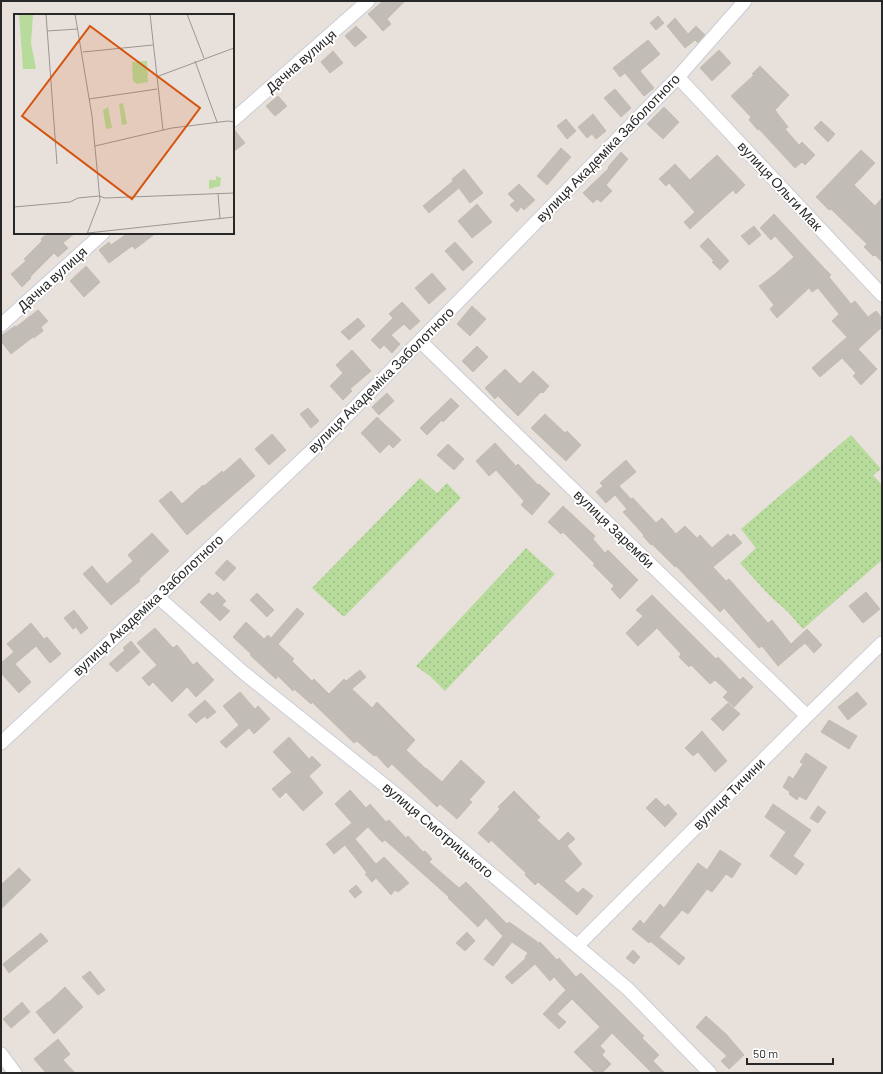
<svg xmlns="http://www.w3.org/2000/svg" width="883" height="1074" viewBox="0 0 883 1074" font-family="Barlow,sans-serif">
<defs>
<pattern id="garden-dots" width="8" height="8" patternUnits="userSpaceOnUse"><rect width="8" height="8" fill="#b7db9a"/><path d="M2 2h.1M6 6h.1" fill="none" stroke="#9dbc85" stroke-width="1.8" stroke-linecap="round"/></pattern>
</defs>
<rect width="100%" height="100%" fill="#e8e0da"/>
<path fill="url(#garden-dots)" d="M851 435 881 469 873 475 882 485V560L803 629 788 612 770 596 740 563 756 548 741 529Z
M420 478 437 493 447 483 461 498 344 617 312 588Z
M526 548 555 574 445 691 431 677 416 666Z"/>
<path fill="#c1bcb5" stroke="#c3bcb4" d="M383 1H405L387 19 391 24 383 31 368 14Z
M658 16 664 23 656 30 650 23Z
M675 18 688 34 696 26 705 35 698 43 695 40 685 48 667 26Z
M356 26 367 37 355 47 345 36Z
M648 40 660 54 640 71 654 88 644 96 625 73 620 77 613 68Z
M719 50 731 63 712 81 700 68Z
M333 51 343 63 330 73 321 62Z
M760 66 789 95 775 110 788 127 785 129 799 145 802 142 815 155 805 165 802 162 795 168 759 129 758 130 749 120 751 117 731 96 754 75 752 74Z
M615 89 631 108 621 117 604 98Z
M278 96 287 106 275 116 266 106Z
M664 107 679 122 663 139 647 124Z
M593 114 606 131 596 139 592 134 587 138 578 127Z
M566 119 576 131 567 139 557 126Z
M821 121 835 134 828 142 814 128Z
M233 128 245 143 233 152Z
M561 148 571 157 547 185 537 176Z
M861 150 875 163 854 185 875 206 882 198V262L875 255 873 256 864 247 867 244 831 209 829 210 816 197Z
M621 152 628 159 606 185 612 191 601 202 597 199 593 203 583 193 609 168 608 167Z
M717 155 745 185 736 194 733 190 690 229 684 222 695 212 669 183 666 186 659 179 675 164 690 180Z
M464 169 483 193 470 203 459 188 429 213 423 206 453 181 452 179Z
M519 184 535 200 524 210 521 207 517 212 510 205 515 201 508 194Z
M477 204 492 222 472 238 458 221Z
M774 214 824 268 831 275 829 277 851 304 855 301 868 317 876 311 882 318V327L858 349 877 369 861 385 853 376 856 373 842 358 820 377 812 368 847 337 832 321 839 314 818 288 812 292 809 288 777 318 770 309 774 305 759 286 775 274 794 257 775 236 771 240 760 228Z
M754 226 761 235 749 245 741 236Z
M48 233H75L63 243 68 248 58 257 54 253 30 277 31 278 22 287 11 274 26 261 24 259 42 241 41 239Z
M128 233H156L135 249 132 246 109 263 99 250 109 242 111 245Z
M708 238 729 261 720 270 712 262 714 261 700 246Z
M455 242 473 262 463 271 445 251Z
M86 266 100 282 84 297 70 281Z
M432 273 446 289 429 304 415 288Z
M402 302 420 321 410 330 404 324 391 335 400 344 392 353 384 345 380 349 371 340 393 318 389 314Z
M472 306 486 319 470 336 457 324Z
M38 310 48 321 41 327 43 331 34 338 33 337 11 354 1 341V336L15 326 16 327Z
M358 318 365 326 349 340 341 332Z
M477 346 488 357 473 372 462 361Z
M352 350 371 371 350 389 352 391 343 400 330 386 343 373 336 365Z
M505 369 520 384 533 371 549 386 543 393 541 392 518 416 498 396 495 399 485 388Z
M387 393 394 401 379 415 372 407Z
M451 398 459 406 443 422 442 420 427 435 420 428Z
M308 408 319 421 311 428 300 414Z
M545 414 565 433 567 431 581 445 566 461 531 428Z
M377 417 401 440 393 448 389 444 380 453 361 433Z
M272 434 286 450 269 465 255 449Z
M495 443 516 466 518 464 538 485 539 484 550 494 532 515 521 505 524 501 496 470 489 476 476 461Z
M448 444 464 459 454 470 437 455Z
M240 458 255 476 187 535 159 501 171 491 182 504 203 485 204 486 222 471 223 473Z
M626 460 636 472 619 486 631 499 633 498 656 523 662 518 676 534 685 526 697 538 700 535 712 548 728 534 730 537 734 534 742 543 713 567 726 581 729 579 768 623 772 620 791 644 807 629 822 645 814 653 805 643 778 666 762 646 759 648 724 608 720 612 676 566 675 567 652 544 651 545 643 536 644 535 623 512 627 509 615 495 606 503 596 492 603 486 600 483Z
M563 506 595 536 593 539 605 553 608 550 638 580 620 599 611 589 614 586 593 565 595 564 563 532 561 534 548 522Z
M152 533 169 551 139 579 140 581 111 605 83 574 92 566 107 584 133 561 128 555Z
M227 560 236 568 224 581 215 573Z
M217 592 226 601 222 605 230 611 220 621 200 602 209 593 213 596Z
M866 592 880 609 863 623 849 606Z
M257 593 274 610 267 617 250 600Z
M652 595 716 659 718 657 740 680 743 677 753 687 734 707 723 697 728 692 715 680 710 684 691 665 689 667 679 657 681 654 657 628 638 646 626 633 643 616 636 610Z
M297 608 304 614 278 644 294 659 292 661 312 681 314 679 329 694 344 679 346 681 360 670 366 677 352 689 372 708 377 702 415 740 406 750 426 769V768L442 782 461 760 485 782 469 800 472 802 457 819 440 804 437 807 392 764 388 768 376 755 374 756 357 741 354 743 312 702 311 704 294 689 293 691 278 676 276 679 250 655 251 654 233 637 246 622 264 639 268 635 271 638Z
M74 610 88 628 81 634 76 627 73 629 64 618Z
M31 623 44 639 47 637 61 654 50 663 36 646 15 664 31 682 19 693 1 673V663L14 652 7 644Z
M155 628 173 648 177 645 193 665 197 662 214 680 196 697 187 687 172 702 153 682 149 686 142 678 157 665 137 643Z
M131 641 140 652 117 672 109 664 125 650 123 648Z
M240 692 255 709 258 706 270 719 254 734 249 728 226 748 220 742 239 725 223 706Z
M857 692 867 704 848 720 838 707Z
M205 700 216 712 207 719 205 716 196 723 188 715Z
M728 703 740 714 723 731 711 719Z
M829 720 857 736 849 749 821 732Z
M702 731 727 761 715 772 698 752 693 756 685 748Z
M289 737 309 759 312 756 321 765 309 776 323 793 303 811 286 792 280 798 272 789 292 772 273 752Z
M806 753 827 767 806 800 799 796 797 800 789 794 790 792 783 787 789 776 793 779 803 764 800 762Z
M350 790 366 808 370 804 386 822 389 820 406 838 408 836 423 852 425 851 432 859 429 862 459 888 466 882 507 924 509 922 539 943 540 942 557 960 559 958 576 977 581 973 644 1036 642 1038 659 1055 653 1061 665 1073H652L612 1033 600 1046 605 1051 602 1055 611 1064 602 1073H595L574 1052 600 1027 572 999 557 1014 566 1022 559 1029 543 1014 566 990 554 977 550 981 535 964 512 984 505 977 526 958 525 957 528 953 512 942 493 966 484 959 503 936 486 918 478 927 448 898 449 897 385 840 382 842 368 827 355 839 376 864 384 857 409 883 398 892 395 890 391 895 376 878 372 882 365 874 367 873 345 845 334 854 326 844 352 823 335 804Z
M514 791 540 817 537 820 559 841 568 832 575 839 567 846 582 864 564 881 578 893 583 888 593 896 577 915 538 882 535 885 525 875 526 873 491 840 489 843 478 833 500 809 498 807Z
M656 798 665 807 668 804 677 814 665 827 646 808Z
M773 804 811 830 793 856 804 864 796 875 770 856 786 832 765 817Z
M818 806 826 812 818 823 810 818Z
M720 850 741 864 732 878 726 874 712 892 707 889 688 914 682 910 659 937 685 958 679 965 650 941 649 943 632 929 640 920 644 924 660 904 664 908 698 863 707 870Z
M19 868 31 880 1 909V885Z
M356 885 362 892 355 898 349 891Z
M467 932 475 941 465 951 456 943Z
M41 933 48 941 9 973 3 964Z
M633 950 640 957 634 964 626 958Z
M90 971 105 990 98 995 82 977Z
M65 987 83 1007 54 1034 36 1012 48 1002H49Z
M22 1002 30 1012 11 1028 3 1019Z
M706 1016 726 1034 744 1055 729 1069 721 1061 727 1056 696 1027Z
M58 1039 70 1054 63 1060 75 1073H46L34 1059Z"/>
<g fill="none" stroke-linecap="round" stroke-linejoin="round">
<defs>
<path id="minor" d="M678 77 882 295
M233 120 368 1
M1 325 103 233
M420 341 807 716
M158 597 244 673 408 804 628 989 710 1073
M1 743 158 597 325 438 678 77 745 1
M577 946 807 716 882 643
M1 1054 15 1073"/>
</defs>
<use href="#minor" stroke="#c8cdd8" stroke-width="15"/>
<use href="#minor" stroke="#fff" stroke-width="13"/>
</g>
<g text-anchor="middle" stroke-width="4" stroke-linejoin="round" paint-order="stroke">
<g font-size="14" fill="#272727" stroke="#fff">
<text transform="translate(301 61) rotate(-41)" y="5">Дачна вулиця</text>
<text transform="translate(608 148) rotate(-46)" y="5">вулиця Академіка Заболотного</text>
<text transform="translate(780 186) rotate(47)" y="5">вулиця Ольги Мак</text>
<text transform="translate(52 279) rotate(-42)" y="5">Дачна вулиця</text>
<text transform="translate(381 380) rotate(-45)" y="5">вулиця Академіка Заболотного</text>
<text transform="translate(614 529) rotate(44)" y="5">вулиця Заремби</text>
<text transform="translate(148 605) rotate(-43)" y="5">вулиця Академіка Заболотного</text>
<text transform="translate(729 794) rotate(-45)" y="5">вулиця Тичини</text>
<text transform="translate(438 830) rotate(40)" y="5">вулиця Смотрицького</text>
</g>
</g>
<g transform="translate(14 14)">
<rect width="220" height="220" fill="#e8e0da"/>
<path d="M5 0H19L17 29 22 55H9ZM130 47H133L134 68 123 70 119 67 118 48ZM109 89 113 110 108 111 105 90ZM94 93 98 114 92 115 89 96ZM202 162 207 164 206 172 195 175V166H202Z" fill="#b7db9a"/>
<path fill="none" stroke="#9b9692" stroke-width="1" d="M32 0 43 150M61 0 78 102 86 186 73 220M136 0 149 116M173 0 190 44M33 17 64 15M69 38 139 31M181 47 203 108M142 63 220 34M75 85 143 75M81 132 158 114 214 107 220 108M204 179 206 205M85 182 91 184 220 179M0 193 56 188 64 184 85 182M74 219 220 203"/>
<path fill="#d5540f" fill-opacity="0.15" stroke="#d5540f" stroke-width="2" d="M76 12 186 94 118 185 8 102Z"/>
<rect width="220" height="220" fill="none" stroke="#272727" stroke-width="2"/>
</g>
<rect width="883" height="1074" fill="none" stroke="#272727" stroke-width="4"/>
<path d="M747 1058v6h86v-6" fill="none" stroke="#272727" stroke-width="2"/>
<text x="753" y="1058" font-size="12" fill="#272727" stroke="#ffffff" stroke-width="3" paint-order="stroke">50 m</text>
</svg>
